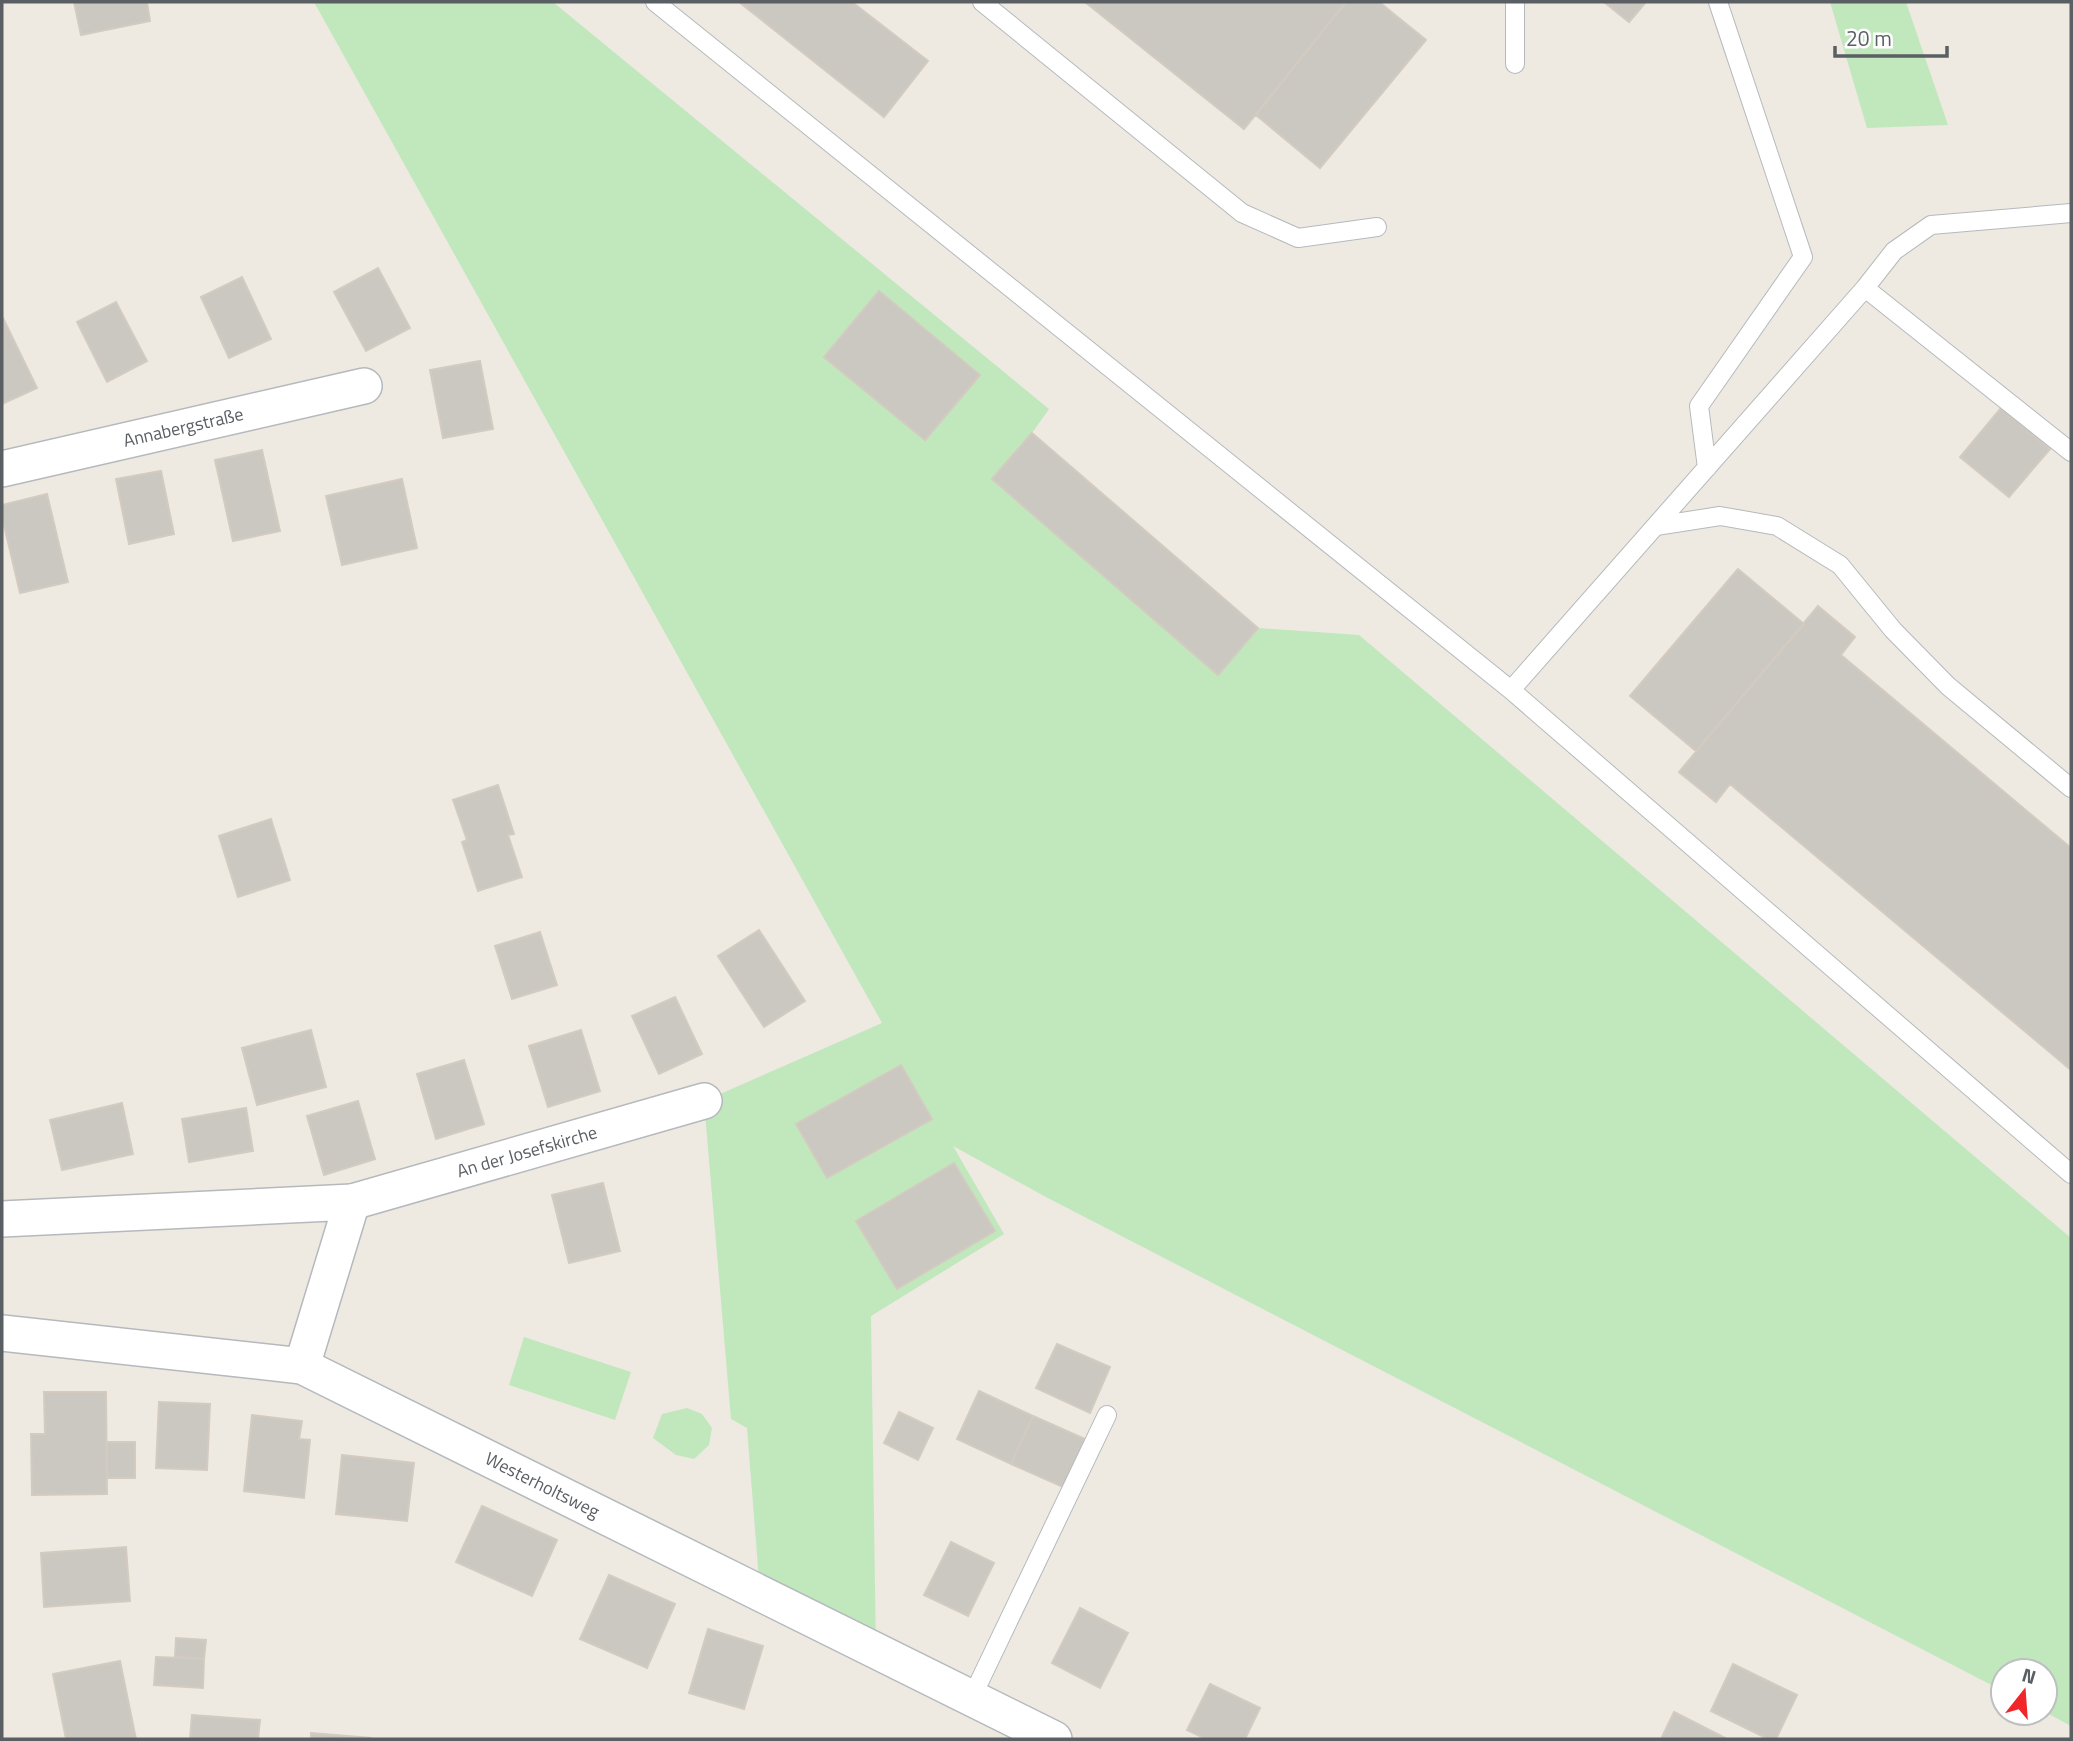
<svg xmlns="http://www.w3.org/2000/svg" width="2073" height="1741" viewBox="0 0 2073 1741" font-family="'Titillium Web',sans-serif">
<rect width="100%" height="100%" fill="#eeeae2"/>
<path fill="#c1e7bd" d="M314 2H553L1049 409 1032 433 992 479 1217 674 1258 628 1359 635 2071 1238V1726L2045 1712V1671H2003V1691L1044 1196 953 1146 1004 1234 871 1316 876 1653 760 1593 747 1428 731 1419 704 1101 882 1023Z
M1830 2H1906L1948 125 1867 128Z
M524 1337 631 1372 615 1420 509 1385Z
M687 1408 702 1414 712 1428 709 1445 694 1459 676 1455 653 1438 662 1414Z"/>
<path fill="#cbc7c1" stroke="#d3cbc0" stroke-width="2" d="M74 2H147L150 21 81 35Z
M739 2H852L928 61 884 117Z
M1085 2H1346L1244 129Z
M1346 2H1379L1426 40 1320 168 1256 115Z
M1604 2H1646L1629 22Z
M378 268 410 328 366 351 334 292Z
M242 277 271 339 229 358 201 297Z
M879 291 980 375 925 440 824 357Z
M116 302 147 361 107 382 77 322Z
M2 316 37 388 2 404Z
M480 361 493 429 443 438 430 370Z
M2001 408 2050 449 2009 497 1960 457Z
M1032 433 1258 628 1218 675 992 479Z
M262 450 280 531 233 541 215 460Z
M161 471 174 534 129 544 116 479Z
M402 479 417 548 342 565 326 496Z
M47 494 68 582 20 593 2 517V505Z
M1738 569 1804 624 1696 751 1630 696Z
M1818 606 1855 637 1841 655 2071 848V1070L1730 784 1716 802 1679 772Z
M498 785 514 834 508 835 522 877 478 891 462 842 467 840 453 800Z
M271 819 290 880 238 897 219 836Z
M759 930 805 1001 764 1027 718 956Z
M540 932 557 985 512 999 495 946Z
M675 997 702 1054 659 1074 632 1016Z
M311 1030 326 1087 257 1105 242 1048Z
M581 1030 600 1091 548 1107 529 1046Z
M464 1060 484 1124 436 1139 417 1074Z
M901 1065 932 1119 827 1178 796 1124Z
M358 1101 375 1159 324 1175 307 1116Z
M122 1103 133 1154 62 1170 50 1120Z
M246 1108 253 1151 189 1162 182 1119Z
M954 1163 995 1231 897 1289 856 1221Z
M603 1183 620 1251 569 1263 552 1195Z
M1057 1344 1110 1367 1090 1413 1036 1388Z
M979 1391 1033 1416 1011 1464 957 1439Z
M44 1392H106L107 1494 32 1495 31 1434H45Z
M159 1402 210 1404 207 1470 156 1468Z
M899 1412 933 1428 918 1460 884 1443Z
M252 1415 302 1421 299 1439 310 1440 304 1498 244 1491Z
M1033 1416 1085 1439 1063 1487 1011 1464Z
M107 1442H135V1478H107Z
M342 1455 414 1463 407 1521 336 1514Z
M482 1506 557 1540 532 1596 456 1562Z
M951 1542 994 1563 968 1616 924 1595Z
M126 1547 130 1601 44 1607 41 1553Z
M609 1575 675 1604 647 1668 580 1639Z
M1080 1608 1128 1633 1100 1688 1052 1663Z
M708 1629 763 1646 744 1709 689 1693Z
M176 1638 206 1640 204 1659 175 1657Z
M156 1657 204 1659 203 1688 154 1685Z
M120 1661 136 1739H66L53 1674Z
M1733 1664 1797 1695 1776 1739H1768L1711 1711Z
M1210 1684 1260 1708 1245 1739H1206L1187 1730Z
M1674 1712 1727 1739H1661Z
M192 1715 260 1720 258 1739H190Z
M311 1733 371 1738V1739H311Z"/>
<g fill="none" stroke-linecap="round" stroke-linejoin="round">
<defs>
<path id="lane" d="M655 2 1511 690 2071 1174
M982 2 1242 213 1298 238 1377 227
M1515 64V2
M1865 288 2071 452
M1707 468 1699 406 1803 257 1718 2
M1656 526 1720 516 1777 526 1840 565 1893 630 1948 686 2071 788
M1511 690 1865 288 1894 251 1931 225 2071 213
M971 1699 1107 1415"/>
<g id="street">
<path id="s1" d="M2 469 364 386"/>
<path id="s2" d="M352 1202 704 1101"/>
<path d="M2 1219 352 1202 302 1366"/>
<path id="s3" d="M2 1333 302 1366 1054 1739"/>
</g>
</defs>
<use href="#lane" stroke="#b5b9bd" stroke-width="20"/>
<use href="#street" stroke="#b5b9bd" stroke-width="38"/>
<use href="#lane" stroke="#fff" stroke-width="18"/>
<use href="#street" stroke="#fff" stroke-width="35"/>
</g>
<g text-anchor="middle" stroke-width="7" stroke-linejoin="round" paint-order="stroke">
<g font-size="18" fill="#5a5f63" stroke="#fff">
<text dy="6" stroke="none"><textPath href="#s1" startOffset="186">Annabergstraße</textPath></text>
<text dy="6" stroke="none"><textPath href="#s2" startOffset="182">An der Josefskirche</textPath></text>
<text dy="6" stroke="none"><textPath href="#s3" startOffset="570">Westerholtsweg</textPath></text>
</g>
</g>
<rect width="2073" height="1741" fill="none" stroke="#5a5f63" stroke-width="7"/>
<g transform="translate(2024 1692) rotate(17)"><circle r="33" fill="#ffffff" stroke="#bdbfc1" stroke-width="2"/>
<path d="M0-5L12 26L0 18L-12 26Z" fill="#f0262b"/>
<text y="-10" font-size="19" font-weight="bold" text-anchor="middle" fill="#5a5f63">N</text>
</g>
<path d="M1835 46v10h112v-10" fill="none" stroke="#5a5f63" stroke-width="3.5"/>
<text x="1846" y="46" font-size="21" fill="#5a5f63" stroke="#ffffff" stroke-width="5" paint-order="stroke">20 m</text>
</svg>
